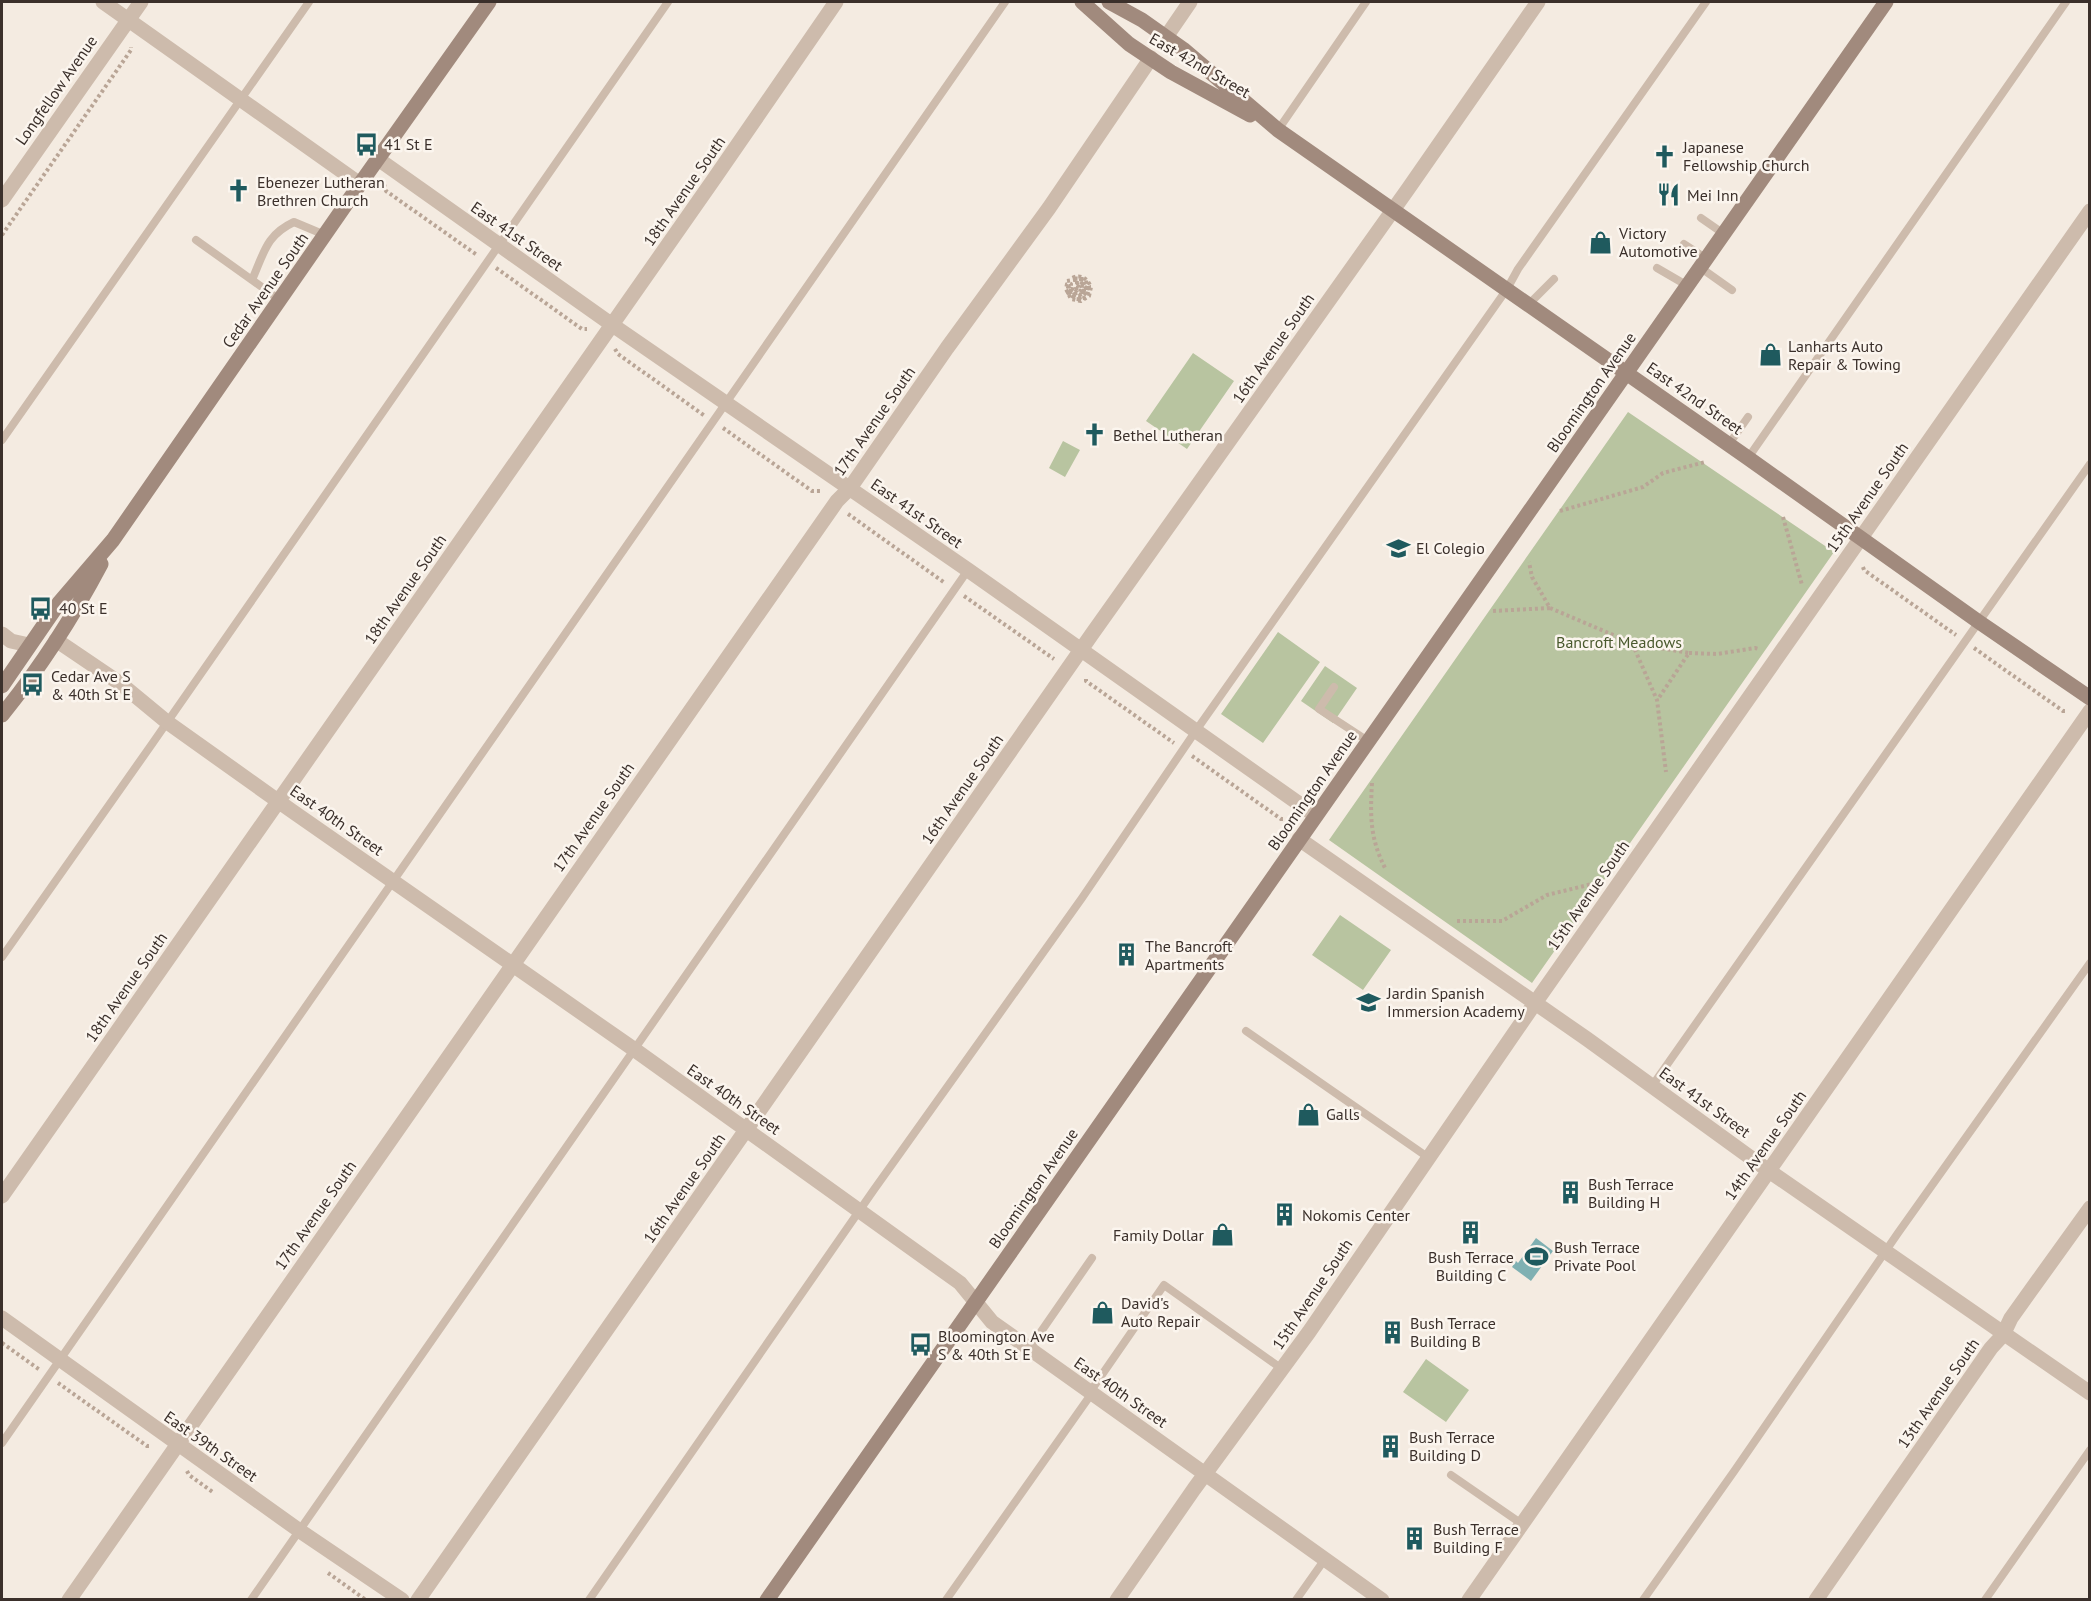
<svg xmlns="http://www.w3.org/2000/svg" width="2091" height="1601" viewBox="0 0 2091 1601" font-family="'PT Sans',sans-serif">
<rect width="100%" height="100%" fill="#f4ebe1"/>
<path fill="#b8c4a0" d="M1193 353 1234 381 1187 449 1146 421Z
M1628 412 1834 552 1532 983 1329 840Z
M1063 441 1080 450 1065 477 1049 468Z
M1278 632 1320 662 1263 743 1221 714Z
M1325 666 1357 688 1333 723 1301 701Z
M1340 915 1391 950 1363 990 1312 955Z
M1426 1359 1469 1390 1446 1422 1403 1392Z"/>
<path fill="#7fb0b2" d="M1536 1238 1553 1251 1531 1281 1512 1267 1516 1261 1518 1263Z"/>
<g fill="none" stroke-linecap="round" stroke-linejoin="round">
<path stroke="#b9a596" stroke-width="4" stroke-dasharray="3 3" stroke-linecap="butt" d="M384 184 386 191 477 255
M2 235 131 50V47
M496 268 582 329H587
M1067 281 1080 279C1090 284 1089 295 1078 298L1071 295 1068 284V293L1076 299C1085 300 1089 295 1089 286L1084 279 1072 278C1081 274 1087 278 1091 287L1089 296 1081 301 1071 299 1066 289 1067 284 1069 283 1071 284V293L1077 296H1082L1086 288 1080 281 1075 284 1081 288 1080 292 1075 289 1074 290 1077 293 1082 292V287L1077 283H1080L1084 286V291L1080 295 1075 294 1072 291 1073 287 1078 289
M615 349 618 354 705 416
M723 428 812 491H820
M1560 511 1643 487 1663 473 1705 462
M848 514 945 583
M1783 517 1802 585
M1863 567 1864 570 1956 635
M964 596 1054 659
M1550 608 1632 643 1657 700 1666 772
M1493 611 1550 608 1532 577 1529 562
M1632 643 1689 653 1658 699
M1974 648 2063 711H2067
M1689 653 1717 654 1755 648 1759 649
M1086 679V681L1174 743
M1192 756 1281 819H1285
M1372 783C1370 817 1370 839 1386 870
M1457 921H1502L1547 895 1592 884
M2 1343 40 1370
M58 1383 147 1446H151
M187 1471 189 1475 214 1493
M328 1573 366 1600"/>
<path stroke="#cdbbac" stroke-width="8" d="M1278 130 1366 2
M1701 218 1724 234
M196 240 280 300
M1684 244 1707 259
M1657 268 1688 286
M1701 268 1732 290
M252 280C264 253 266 235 294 222L325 235
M1529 304 1554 279
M2 440 309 2
M1729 444 1748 417
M1748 458 2066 2
M1334 687 1319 709 1368 741
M2 957 152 744 668 2
M1246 1031 1429 1158
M1652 1086 2090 464
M1029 1349 1092 1258
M1090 1392 1164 1285 1282 1369
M2 1443 1005 2
M1451 1475 1522 1524
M251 1600 968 570
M589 1600 873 1191 1082 898 1195 732 1507 289 1518 269 1706 2
M946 1600 1092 1393
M1296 1600 1325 1559
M1643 1600 1735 1470 1898 1233 2090 963
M1985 1600 2090 1450"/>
<path stroke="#cdbbac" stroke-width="15" d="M103 2 360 184
M1166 37 1190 2
M378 159 611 324 968 570 1315 815
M2 200 141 2
M2 634 11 641 29 645
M56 640 121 684 167 722 292 811 635 1050 960 1283 992 1322 1382 1600
M1299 839 1587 1039 1769 1171 2090 1393
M2 1196 714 179 836 2
M2 1318 300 1531 402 1600
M69 1600 837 501 850 488 947 348 1049 208 1151 58
M418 1600 1092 634 1408 189 1538 2
M1117 1600 1194 1489 1309 1332 1535 1003 2090 211
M1469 1600 2090 711
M1816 1600 1991 1348 2003 1335 2011 1318 2090 1208"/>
<path stroke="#a18a7d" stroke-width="15" d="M1082 2 1129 44 1171 72 1250 115
M1109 2 1142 20 1183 49 1278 130 1748 458 1979 622 2090 698
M2 686 59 603 113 540 360 184 489 2
M2 715C40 668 73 617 101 564
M767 1600 1886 2"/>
</g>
<defs>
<symbol id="bus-bare" viewBox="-9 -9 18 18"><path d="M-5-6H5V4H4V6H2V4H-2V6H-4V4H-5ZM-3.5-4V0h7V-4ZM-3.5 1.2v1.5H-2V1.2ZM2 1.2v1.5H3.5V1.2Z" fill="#1f5a5e" stroke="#fbf5ee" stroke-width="2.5" paint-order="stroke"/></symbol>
<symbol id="church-bare" viewBox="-9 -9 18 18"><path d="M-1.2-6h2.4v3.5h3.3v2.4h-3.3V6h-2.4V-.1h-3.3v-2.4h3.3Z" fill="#1f5a5e" stroke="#fbf5ee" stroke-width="2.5" paint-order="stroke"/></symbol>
<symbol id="restaurant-bare" viewBox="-9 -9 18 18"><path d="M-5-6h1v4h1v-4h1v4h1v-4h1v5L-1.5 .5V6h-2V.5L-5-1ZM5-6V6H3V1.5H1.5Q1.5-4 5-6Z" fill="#1f5a5e" stroke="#fbf5ee" stroke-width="2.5" paint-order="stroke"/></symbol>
<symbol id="shop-bare" viewBox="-9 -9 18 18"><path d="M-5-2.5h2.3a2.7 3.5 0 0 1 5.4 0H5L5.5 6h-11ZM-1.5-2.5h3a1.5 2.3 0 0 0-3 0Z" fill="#1f5a5e" stroke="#fbf5ee" stroke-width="2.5" paint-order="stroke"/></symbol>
<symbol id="school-bare" viewBox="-9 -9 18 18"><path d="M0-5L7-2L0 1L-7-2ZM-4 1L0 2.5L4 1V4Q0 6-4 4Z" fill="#1f5a5e" stroke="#fbf5ee" stroke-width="2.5" paint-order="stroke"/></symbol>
<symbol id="building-bare" viewBox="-9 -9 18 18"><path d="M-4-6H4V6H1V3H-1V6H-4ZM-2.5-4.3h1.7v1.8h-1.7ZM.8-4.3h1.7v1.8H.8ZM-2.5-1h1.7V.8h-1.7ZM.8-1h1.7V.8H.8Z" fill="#1f5a5e" stroke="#fbf5ee" stroke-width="2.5" paint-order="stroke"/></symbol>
<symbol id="stadium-bare" viewBox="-9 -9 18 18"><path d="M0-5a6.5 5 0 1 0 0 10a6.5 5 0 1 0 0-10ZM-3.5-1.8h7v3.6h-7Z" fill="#1f5a5e" stroke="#fbf5ee" stroke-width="2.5" paint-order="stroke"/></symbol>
</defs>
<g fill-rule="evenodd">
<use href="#bus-bare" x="350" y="128" width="33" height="33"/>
<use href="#church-bare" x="1648" y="140" width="33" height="33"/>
<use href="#church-bare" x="222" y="174" width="33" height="33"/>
<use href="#restaurant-bare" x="1652" y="178" width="33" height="33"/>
<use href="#shop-bare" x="1584" y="226" width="33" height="33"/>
<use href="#shop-bare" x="1754" y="338" width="33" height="33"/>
<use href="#church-bare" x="1078" y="418" width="33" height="33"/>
<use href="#school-bare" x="1382" y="532" width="33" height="33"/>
<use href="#bus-bare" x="24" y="592" width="33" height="33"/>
<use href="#bus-bare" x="16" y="668" width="33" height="33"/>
<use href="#building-bare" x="1110" y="938" width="33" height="33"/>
<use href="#school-bare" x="1352" y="986" width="33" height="33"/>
<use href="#shop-bare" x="1292" y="1098" width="33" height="33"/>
<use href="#building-bare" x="1554" y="1176" width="33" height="33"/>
<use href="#building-bare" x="1268" y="1198" width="33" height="33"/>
<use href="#building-bare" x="1454" y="1216" width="33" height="33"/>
<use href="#shop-bare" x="1206" y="1218" width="33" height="33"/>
<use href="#stadium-bare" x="1520" y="1240" width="33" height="33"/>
<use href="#shop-bare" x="1086" y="1296" width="33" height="33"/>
<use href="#building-bare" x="1376" y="1316" width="33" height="33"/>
<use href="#bus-bare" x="904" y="1328" width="33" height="33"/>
<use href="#building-bare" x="1374" y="1430" width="33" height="33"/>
<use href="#building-bare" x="1398" y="1522" width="33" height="33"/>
</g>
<g text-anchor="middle" stroke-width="5" stroke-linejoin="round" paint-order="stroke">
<g font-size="16" fill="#3b302b" stroke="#fbf5ee">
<text transform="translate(1200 65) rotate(30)" y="6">East 42nd Street</text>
<text transform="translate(56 90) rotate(-55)" y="6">Longfellow Avenue</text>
<text transform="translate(684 191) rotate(-55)" y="6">18th Avenue South</text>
<text transform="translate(517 236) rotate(35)" y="6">East 41st Street</text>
<text transform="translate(265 290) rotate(-55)" y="6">Cedar Avenue South</text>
<text transform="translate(1273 348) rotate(-55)" y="6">16th Avenue South</text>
<text transform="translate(1591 392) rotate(-55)" y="6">Bloomington Avenue</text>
<text transform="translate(1695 398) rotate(35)" y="6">East 42nd Street</text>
<text transform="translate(874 421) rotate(-55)" y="6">17th Avenue South</text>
<text transform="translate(1867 497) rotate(-55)" y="6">15th Avenue South</text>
<text transform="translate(917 513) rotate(35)" y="6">East 41st Street</text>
<text transform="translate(405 589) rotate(-55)" y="6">18th Avenue South</text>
<text transform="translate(962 789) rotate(-55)" y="6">16th Avenue South</text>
<text transform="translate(1312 790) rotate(-55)" y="6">Bloomington Avenue</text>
<text transform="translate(593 817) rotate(-55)" y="6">17th Avenue South</text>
<text transform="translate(337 820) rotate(35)" y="6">East 40th Street</text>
<text transform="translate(1588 895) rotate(-55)" y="6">15th Avenue South</text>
<text transform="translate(126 987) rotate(-55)" y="6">18th Avenue South</text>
<text transform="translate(734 1099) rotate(35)" y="6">East 40th Street</text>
<text transform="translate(1705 1102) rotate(36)" y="6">East 41st Street</text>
<text transform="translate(1765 1145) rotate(-55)" y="6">14th Avenue South</text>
<text transform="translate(684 1188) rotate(-55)" y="6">16th Avenue South</text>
<text transform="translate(1033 1188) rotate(-55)" y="6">Bloomington Avenue</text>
<text transform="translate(315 1215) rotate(-55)" y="6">17th Avenue South</text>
<text transform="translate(1312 1294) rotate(-56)" y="6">15th Avenue South</text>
<text transform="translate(1121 1392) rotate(35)" y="6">East 40th Street</text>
<text transform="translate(1938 1393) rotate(-55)" y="6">13th Avenue South</text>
<text transform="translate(211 1446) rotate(35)" y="6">East 39th Street</text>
</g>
<g font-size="16" fill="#3b302b" stroke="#fbf5ee" text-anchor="start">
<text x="384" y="150">41 St E</text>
<text x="1683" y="153">Japanese<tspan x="1683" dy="18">Fellowship Church</tspan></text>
<text x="257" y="188">Ebenezer Lutheran<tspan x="257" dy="18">Brethren Church</tspan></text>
<text x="1687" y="201">Mei Inn</text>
<text x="1619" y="239">Victory<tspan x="1619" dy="18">Automotive</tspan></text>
<text x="1788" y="352">Lanharts Auto<tspan x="1788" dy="18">Repair &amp; Towing</tspan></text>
<text x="1113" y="441">Bethel Lutheran</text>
<text x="1416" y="554">El Colegio</text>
<text x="59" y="614">40 St E</text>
<text x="51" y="682">Cedar Ave S<tspan x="51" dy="18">&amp; 40th St E</tspan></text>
<text x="1145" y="952">The Bancroft<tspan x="1145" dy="18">Apartments</tspan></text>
<text x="1387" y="999">Jardin Spanish<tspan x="1387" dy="18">Immersion Academy</tspan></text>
<text x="1326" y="1120">Galls</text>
<text x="1588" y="1190">Bush Terrace<tspan x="1588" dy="18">Building H</tspan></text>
<text x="1302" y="1221">Nokomis Center</text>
<text x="1204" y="1241" text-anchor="end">Family Dollar</text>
<text x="1554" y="1253">Bush Terrace<tspan x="1554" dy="18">Private Pool</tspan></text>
<text x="1471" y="1263" text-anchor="middle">Bush Terrace<tspan x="1471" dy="18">Building C</tspan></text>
<text x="1121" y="1309">David's<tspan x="1121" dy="18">Auto Repair</tspan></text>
<text x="1410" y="1329">Bush Terrace<tspan x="1410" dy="18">Building B</tspan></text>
<text x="938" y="1342">Bloomington Ave<tspan x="938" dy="18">S &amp; 40th St E</tspan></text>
<text x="1409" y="1443">Bush Terrace<tspan x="1409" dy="18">Building D</tspan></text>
<text x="1433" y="1535">Bush Terrace<tspan x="1433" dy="18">Building F</tspan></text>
</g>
<g font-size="16" fill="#4a5a2e" stroke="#fbf5ee">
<text x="1619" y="648">Bancroft Meadows</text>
</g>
</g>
<rect width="2091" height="1601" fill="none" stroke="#3b302b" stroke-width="6"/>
</svg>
